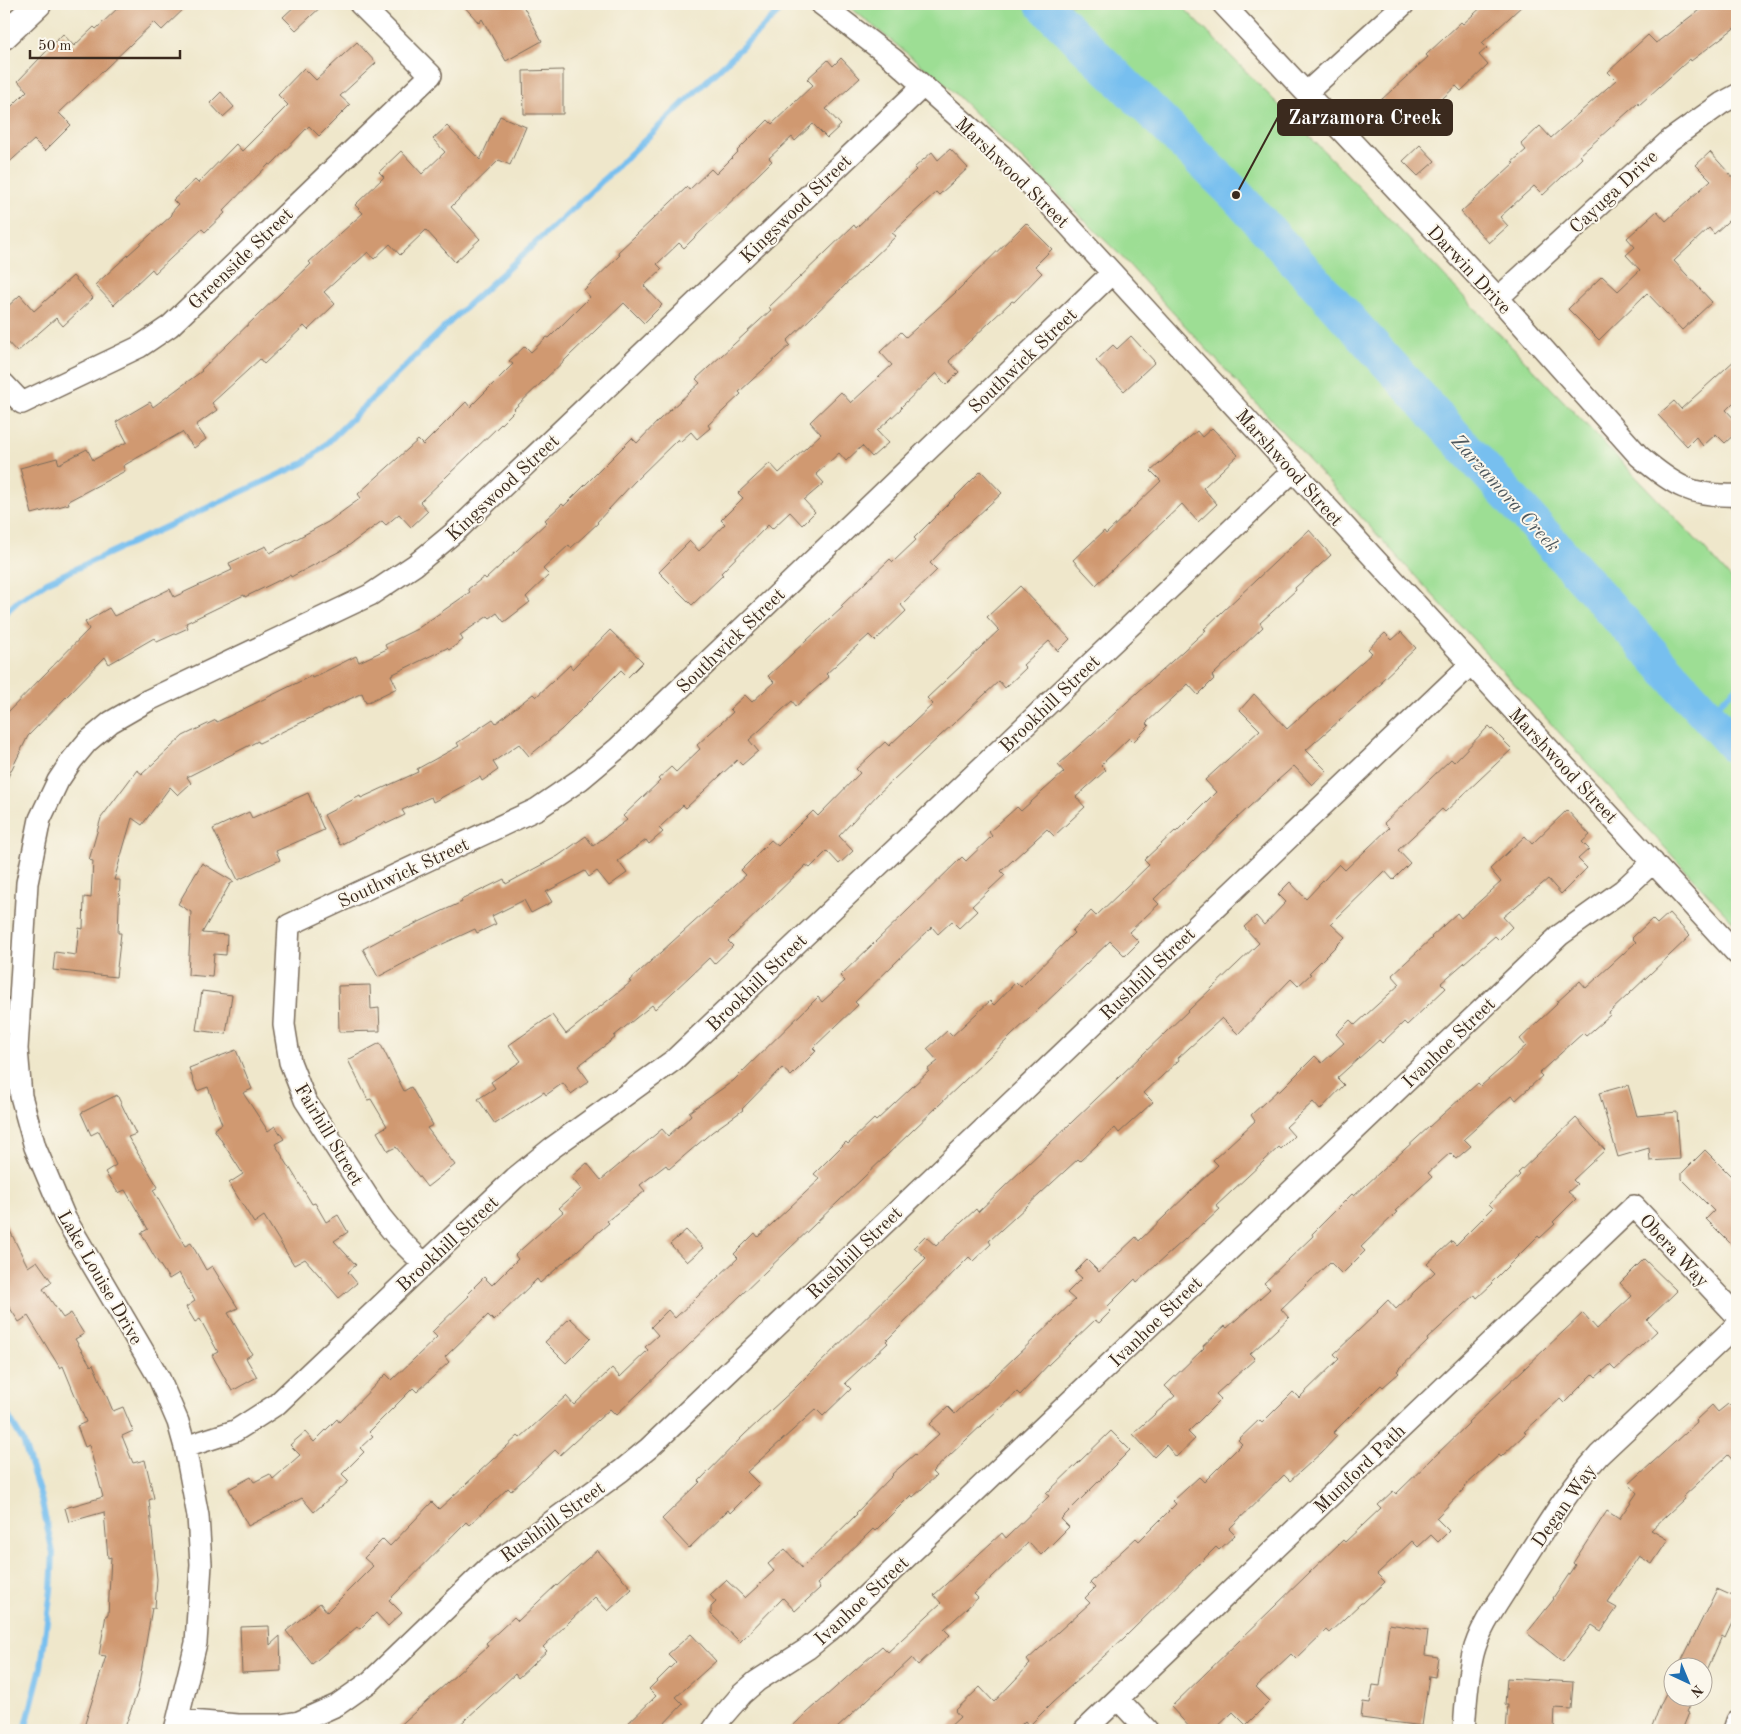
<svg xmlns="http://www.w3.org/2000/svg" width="1741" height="1734" viewBox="0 0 1741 1734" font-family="'Old Standard TT',serif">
<rect width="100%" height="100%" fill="#fbf7ec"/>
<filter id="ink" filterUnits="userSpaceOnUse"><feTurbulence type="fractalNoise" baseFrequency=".02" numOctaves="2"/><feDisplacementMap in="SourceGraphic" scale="10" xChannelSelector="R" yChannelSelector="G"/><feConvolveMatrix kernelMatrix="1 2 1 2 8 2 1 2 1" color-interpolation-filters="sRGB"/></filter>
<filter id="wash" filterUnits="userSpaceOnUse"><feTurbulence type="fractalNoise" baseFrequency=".0096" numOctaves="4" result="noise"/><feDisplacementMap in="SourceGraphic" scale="20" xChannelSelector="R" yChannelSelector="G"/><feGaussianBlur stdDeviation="1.12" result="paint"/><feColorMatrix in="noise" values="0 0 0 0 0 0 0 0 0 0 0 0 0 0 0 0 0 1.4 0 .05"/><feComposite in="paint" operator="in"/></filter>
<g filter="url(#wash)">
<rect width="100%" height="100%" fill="#efe7cb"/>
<path fill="#9dde94" stroke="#6c8459" d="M846 4H1180L1359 187 1701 545 1737 585V926L1119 254 946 85Z"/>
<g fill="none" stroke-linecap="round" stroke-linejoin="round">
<path stroke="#77bfef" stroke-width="6" d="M4 614 18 601 47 582 304 463 321 449 456 316 579 203 787 4
M1707 714 1737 687
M4 1409 23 1441 41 1498 53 1553 51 1590 41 1667 25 1730"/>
<path stroke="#77bfef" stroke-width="36" d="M1043 4 1236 195 1737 748"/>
</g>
<g id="blocks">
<path fill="#d09971" d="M122 4H189L162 30 154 22 59 113 71 125 45 151 34 140 4 167V114L27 91 18 81 63 34 74 46 94 27 96 29Z
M297 4H324L296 30 283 17Z
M462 4H522L542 41 506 61 482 19 479 23Z
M1485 4H1524L1482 43 1487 48 1479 55 1488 65 1461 91 1456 86 1417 122 1407 112 1387 130 1369 111 1428 57 1426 55 1461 22 1463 24Z
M1707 4H1737V26L1691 61 1690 59 1639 105 1638 103 1580 155 1582 158 1543 195 1534 186 1500 217 1508 226 1489 243 1461 212 1514 163 1512 162 1526 150 1521 144 1540 126 1551 138 1616 80 1608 72 1648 35 1656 43Z
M357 42 376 63 340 96 350 105 319 136 309 126 271 165 269 164 223 211 225 213 205 232 202 229 155 273 152 269 114 305 95 285 172 215 171 213 178 205 173 200 195 180 198 183 236 144 242 151 288 105 278 95 304 68 316 80Z
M841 58 860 78 826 109 841 125 827 138 813 124 795 141 792 137 769 158 772 161 684 248 679 243 657 264 662 269 644 286 662 305 644 323 624 303 514 409 515 410 499 426 420 502 428 511 411 527 399 514 386 525 382 521 344 549 291 577 290 575 245 597 244 595 186 623 188 628 157 642 154 638 109 664 105 657 28 736 4 785V716L89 629 85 622 109 608 114 616 170 589 174 597 232 570 229 563 266 546 270 553 328 522 361 498 358 494 418 440 423 445 466 402 470 407 513 364 509 361 525 346 531 352 547 337 549 338 590 297 584 290 620 255 618 252 687 187 689 190 711 169 716 174 738 152 737 151 768 120 772 124 813 85 807 79 828 60 833 66Z
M563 70V114H524L523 71Z
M221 92 234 107 223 117 210 103Z
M500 116 526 127 510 165 499 160 451 207 480 239 455 262 426 230 400 255 390 244 374 259 368 252 324 292 335 304 308 330 304 326 264 364 260 359 212 403 217 410 196 425 206 439 194 448 182 432 123 466 125 471 68 501 69 504 32 514 20 468 57 458 59 464 87 449 93 460 127 442 116 422 150 402 153 407 202 371 201 370 311 264 309 262 363 213 355 205 384 177 379 172 401 151 422 174 445 152 433 139 447 126 480 160Z
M1420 145 1435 161 1418 176 1403 161Z
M950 149 968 168 939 195 936 192 892 233 896 236 787 341 790 345 739 392 741 394 708 425 710 428 697 439 691 432 680 442 678 439 634 482 597 522 598 523 571 548 569 545 543 569 549 575 526 597 530 602 504 622 497 613 490 618 488 616 460 635 463 640 449 650 447 648 391 675 397 688 366 703 362 693 259 743 258 741 187 777 191 783 178 795 170 787 142 825 132 818 114 880H120L118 933H121L116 977 53 970 55 952 76 955 79 928 83 929 84 897 91 898 93 861 89 860 101 818 137 770 142 774 183 736 216 720 217 722 311 676 312 678 356 656 359 662 387 649 385 645 417 629 470 592 468 589 484 577 486 579 547 522 545 520 562 504 564 506 632 438 637 443 660 419 700 383 696 379 771 310 769 307 854 225 856 228 916 170 914 168 932 152 938 160Z
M1710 152 1737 182V213L1714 234 1709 228 1674 261 1712 302 1682 330 1647 293 1599 340 1568 309 1602 276 1618 291 1640 270 1626 255 1635 247 1627 238 1657 211 1666 221 1711 180 1696 165Z
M1026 223 1052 249 1035 266 1042 273 1014 302 1012 301 949 361 959 372 946 385 936 373 901 407 902 408 877 431 888 443 872 457 862 446 846 461 839 453 816 474 824 483 804 500 815 512 802 525 790 512 772 529 768 525 721 573 723 575 692 605 659 572 690 541 699 551 725 524 721 520 743 498 738 493 770 463 779 473 821 434 810 422 841 392 851 403 892 365 880 352 901 332 906 337 955 293Z
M73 276 93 298 63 326 56 318 17 352 4 338V310L20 295 34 311Z
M1131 336 1155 362 1124 391 1096 361 1113 345 1117 349Z
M1737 358V399L1726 410 1737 422V432L1725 443 1716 434 1703 446 1696 437 1687 446 1658 415 1674 401 1681 409Z
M1212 428 1238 455 1203 488 1217 504 1198 522 1182 504 1096 585 1073 560 1104 531 1106 534 1161 481 1151 471 1197 431 1202 437Z
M981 471 1002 493 960 532 930 563 937 570 901 605 906 611 875 641 869 635 826 674 829 677 796 706 792 701 749 740 758 751 742 765 737 760 686 808 683 805 659 828 663 832 649 844 646 840 618 861 627 873 609 886 597 871 589 877 585 871 546 892 552 902 531 913 524 900 492 916 496 924 477 933 475 929 421 954 378 977 363 949 391 934V935L462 902 461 900 504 879 506 884 558 856 586 836 593 846 627 820 623 816 660 781 658 779 671 767 676 772 700 749 697 745 733 712 730 709 745 695 752 702 774 682 768 676 843 607 841 606 890 559 893 562 916 540 914 538Z
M1309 530 1331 555 1295 588 1296 590 1260 623 1263 627 1212 676 1214 679 1198 695 1188 684 1146 723 1149 726 1133 742 1129 738 1101 765 1106 770 1076 797 1085 807 1054 836 1047 829 1001 871 1005 875 972 906 977 911 959 928 952 921 938 934 932 927 855 1002 858 1005 813 1048 816 1051 791 1076 782 1068 742 1109 743 1110 712 1132 669 1169 666 1165 640 1185 645 1191 607 1221 609 1223 540 1283 537 1279 494 1321 488 1315 445 1357 449 1362 417 1392 413 1388 369 1432 373 1436 360 1448 364 1452 342 1474 349 1481 314 1512 302 1498 248 1526 229 1489 251 1477 254 1482 270 1474 273 1479 300 1455 290 1445 305 1432 314 1442 337 1419 339 1422 386 1374 392 1380 437 1337 432 1332 469 1296 467 1294 484 1277 492 1285 518 1259 515 1255 563 1212 559 1208 581 1189 571 1177 587 1163 601 1180 662 1129 668 1136 691 1115 689 1112 733 1081 818 997 822 1002 845 981 840 976 907 911 962 857 966 861 992 836 989 832 1017 807 1021 811 1064 772 1058 765 1206 630 1204 629Z
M1020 586 1070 639 1058 651 1049 641 1023 665 1026 668 1005 688 999 681 878 794 839 836 853 851 839 864 827 851 810 868 806 865 728 941 733 946 714 964 709 958 655 1009 652 1005 614 1036 615 1038 578 1066 589 1081 571 1094 563 1083 546 1095 544 1092 495 1124 478 1099 495 1088 491 1082 521 1061 509 1045 552 1015 566 1034 631 982 629 981 746 875 741 870 771 840 778 846 813 811 818 816 860 773 856 769 885 742 889 746 933 704 927 698 999 630 987 617Z
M610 630 643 662 628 677 621 670 561 730 529 756 519 744 493 762 498 770 482 781 480 777 433 802 431 797 402 810 405 815 386 824 385 822 340 845 324 815 360 796 361 798 418 772 417 769 459 746 457 743 493 719 496 723 533 694 536 697 570 665 572 669Z
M1401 632 1416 648 1381 681 1382 683 1306 750 1327 771 1312 785 1294 766 1277 781 1234 821 1154 899 1159 904 1129 932 1139 942 1125 956 1110 941 616 1415 610 1409 560 1455 555 1450 511 1491 508 1488 469 1525 466 1522 389 1600 402 1613 388 1626 376 1613 360 1629 357 1627 312 1664 286 1631 320 1603 327 1612 373 1566 364 1558 383 1539 390 1546 432 1502 439 1509 518 1436 520 1438 566 1396 574 1405 612 1368 620 1377 648 1350 645 1347 658 1335 651 1327 668 1310 675 1318 738 1258 734 1254 755 1233 758 1237 820 1179 814 1174 846 1142 848 1144 874 1119 876 1121 929 1071 928 1069 938 1061 927 1049 947 1031 952 1036 990 1001 994 1005 1016 982 1021 987 1074 933 1072 931 1091 911 1096 916 1149 865 1144 860 1175 831 1176 832 1216 792 1205 780 1260 730 1240 710 1254 694 1287 729 1372 653 1368 649 1385 633 1392 640Z
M1489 726 1512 749 1445 812 1442 809 1398 850 1410 863 1393 880 1385 871 1331 924 1345 937 1309 973 1311 974 1298 986 1291 979 1238 1034 1222 1018 1178 1058 1179 1060 1144 1093 1153 1102 1119 1133 1115 1128 1080 1161 1078 1159 989 1241 991 1244 973 1261 969 1257 886 1341 888 1343 845 1383 851 1389 823 1416 816 1409 747 1472 759 1484 730 1513 728 1510 689 1548 662 1519 700 1482 699 1481 745 1434 795 1388 926 1258 914 1247 925 1236 936 1246 976 1209 978 1212 1259 943 1244 927 1256 916 1264 925 1286 902 1278 894 1290 882 1306 899 1339 864 1345 870 1389 828 1384 823 1451 759 1454 762Z
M308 793 324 830 276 851 280 860 238 880 213 829 249 812 252 818Z
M1567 810 1590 835 1582 842 1589 849 1578 859 1587 868 1561 894 1548 879 1503 917 1512 927 1499 940 1495 936 1441 983 1446 988 1407 1025 1404 1022 1382 1043 1379 1040 1337 1078 1344 1085 1320 1110 1313 1102 1286 1127 1294 1136 1281 1149 1279 1147 1216 1206 1220 1209 1204 1224 1203 1223 1137 1282 1135 1279 1107 1307 1111 1311 1099 1323 1095 1320 1050 1363 1020 1395 1017 1392 932 1472 936 1476 913 1497 911 1495 875 1531 873 1529 817 1584 820 1588 795 1611 783 1598 740 1642 711 1614V1607L716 1602 710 1595 726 1580 745 1598 774 1571 768 1564 785 1549 802 1568 857 1514 856 1513 893 1475 892 1474 915 1454 916 1455 939 1434 930 1424 948 1407 955 1414 1075 1300 1067 1293 1082 1278 1075 1272 1087 1260 1099 1272 1136 1237 1139 1241 1218 1165 1213 1160 1255 1121 1251 1115 1278 1090 1279 1092 1315 1056 1322 1063 1344 1043 1336 1034 1350 1020 1355 1025 1400 984 1392 975 1432 938 1431 937 1457 913 1461 918 1501 882 1490 869 1525 836 1532 844Z
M202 863 234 882 230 884 202 933 227 935 226 955 214 954 212 977 188 975 191 912 178 904Z
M1669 913 1690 936 1609 1013 1610 1015 1586 1036 1583 1033 1539 1073 1542 1076 1516 1100 1512 1095 1464 1139 1471 1146 1456 1159 1450 1153 1428 1173 1432 1177 1395 1211 1397 1212 1361 1247 1365 1251 1342 1274 1330 1262 1281 1309 1289 1318 1250 1354 1255 1359 1216 1394 1221 1399 1188 1432 1195 1439 1176 1457 1166 1445 1154 1457 1133 1434 1175 1396 1165 1386 1204 1348 1203 1346 1225 1326 1227 1328 1270 1289 1264 1283 1313 1236 1312 1234 1352 1194 1354 1196 1442 1115 1478 1083 1481 1086 1526 1046 1520 1039 1557 1004 1556 1003 1580 981 1586 988 1636 942 1632 938 1652 919 1657 924Z
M370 985 371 1009 379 1008 380 1031 339 1032 338 986Z
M202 991 232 995 226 1034 196 1030Z
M380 1043 404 1091 411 1087 433 1125 427 1128 455 1165 427 1187 396 1147 388 1151 377 1132 387 1126 371 1099 368 1100 348 1060Z
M236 1050 252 1089 243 1093 268 1131 275 1126 284 1139 275 1144 312 1204 315 1203 326 1222 338 1215 348 1232 334 1241 356 1265 348 1272 357 1283 339 1298 305 1259 294 1265 264 1216 254 1223 229 1183 243 1174 214 1129 222 1124 208 1087 197 1091 189 1068Z
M1628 1085 1637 1116 1677 1112 1680 1159 1650 1161 1649 1148 1618 1157 1599 1093Z
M117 1095 136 1134 128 1137 158 1187 153 1190 185 1246 191 1243 206 1270 212 1266 238 1308 228 1313 252 1354 246 1358 257 1377 232 1391 212 1355 218 1352 200 1319 195 1322 186 1307 195 1301 179 1273 169 1279 154 1256 141 1233 148 1229 125 1190 118 1193 105 1172 116 1165 99 1131 91 1135 81 1113Z
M1576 1118 1605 1150 1573 1180 1577 1184 1568 1192 1576 1199 1553 1222 1555 1224 1540 1238 1538 1236 1491 1283 1492 1284 1477 1298 1475 1295 1427 1339 1428 1341 1397 1371 1399 1373 1383 1387 1381 1385 1333 1433 1337 1436 1322 1452 1290 1481 1284 1475 1229 1529 1235 1535 1219 1550 1216 1547 1124 1638 1052 1703 1029 1726 1025 1721 1016 1730H946L960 1717 955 1711 980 1687 994 1702 1030 1664 1027 1660 1090 1603 1085 1598 1095 1588 1090 1583 1111 1561 1136 1538 1139 1541 1176 1504 1173 1501 1199 1477 1204 1482 1242 1444 1238 1440 1259 1420 1262 1423 1293 1392 1299 1398 1339 1359 1334 1354 1378 1312 1377 1311 1388 1300 1396 1309 1435 1272 1427 1264 1452 1241 1456 1245 1493 1208 1489 1204 1520 1175 1518 1173Z
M1705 1150 1737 1182V1250L1706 1219 1714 1211 1682 1179V1173Z
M4 1219 28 1267 37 1261 52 1282 43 1289 63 1318 71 1313 84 1334 75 1339 91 1366 93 1364 113 1411 123 1407 133 1431 122 1436 133 1463 145 1460 154 1498 149 1500 157 1579 155 1608H152L138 1690 124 1730H83L106 1656 99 1655 106 1615H108L111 1557 108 1558 104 1512 69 1522 65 1508 103 1497 89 1445 85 1447 77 1426 86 1422 63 1366 60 1368 28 1316 19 1322 4 1299Z
M686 1230 703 1248 687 1262 670 1244Z
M1644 1259 1677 1291 1647 1320 1657 1331 1615 1370 1610 1365 1596 1377 1593 1374 1564 1403 1560 1399 1524 1432 1526 1433 1501 1457 1499 1455 1464 1487 1465 1488 1436 1518 1449 1531 1438 1542 1431 1535 1418 1547 1412 1541 1377 1574 1385 1582 1363 1603H1361L1329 1633 1326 1630 1296 1659 1291 1654 1256 1687 1270 1701 1246 1725 1233 1712 1214 1730H1192L1171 1707 1343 1540 1345 1542 1381 1508 1378 1505 1393 1491 1396 1494 1469 1423 1468 1422 1583 1313 1597 1329 1632 1296 1620 1283Z
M570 1318 591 1338 566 1363 545 1342Z
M1737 1400V1465L1728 1455 1683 1497 1684 1499 1651 1530 1668 1540 1652 1564 1639 1556 1608 1603 1617 1608 1601 1631 1592 1625 1563 1662 1527 1633 1554 1599 1553 1598 1575 1565 1573 1563 1607 1511 1619 1519 1637 1493 1629 1484 1697 1422 1696 1420 1712 1405 1718 1412 1728 1404 1730 1406Z
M1111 1431 1130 1450 1061 1519 1069 1527 1041 1555 1029 1542 974 1594 978 1598 944 1629 950 1635 918 1665 912 1658 835 1730H788L882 1646 888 1652 941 1603 934 1595 1002 1533 1006 1538 1049 1496 1046 1494Z
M597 1550 632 1589 608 1611 595 1597 543 1647 547 1651 518 1678 515 1674 454 1730H395L488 1646 486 1643 514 1617 518 1621 556 1585 557 1586Z
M1717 1589 1737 1598V1612L1725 1638 1722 1636 1704 1677V1666H1679Z
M1389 1624 1428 1630 1425 1655 1438 1657 1435 1677 1429 1676 1422 1726 1361 1718 1363 1702 1370 1703 1373 1685 1380 1686Z
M269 1626 270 1645 280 1636 281 1671 242 1673 240 1627Z
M691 1634 716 1661 676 1697 683 1704 658 1730H621L656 1696 649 1689 676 1662 668 1654Z
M1507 1678 1573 1682 1571 1709 1555 1708 1554 1730H1506L1508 1705H1505Z
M1674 1678V1696H1694L1687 1712 1689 1713 1682 1730H1651L1661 1703Z"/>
</g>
</g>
<g filter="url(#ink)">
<use href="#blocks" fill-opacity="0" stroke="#7a6c5b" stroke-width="1"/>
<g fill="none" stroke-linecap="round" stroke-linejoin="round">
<defs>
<path id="minor" d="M821 4 893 59 1001 155 1038 192 1737 954
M1223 4 1498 298 1639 456C1673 485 1691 497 1737 495
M1306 93 1404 4
M1498 298 1670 140 1722 103 1737 95
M4 384 22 403 139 347 170 326 431 75 360 4
M424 1264 398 1238 380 1216 305 1100 290 1062 284 1025 289 925 537 809 581 779 618 748 1112 273
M185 1447 235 1431 277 1404 515 1178 552 1148 674 1060 1293 471
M1118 1699 1147 1730
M178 1720 238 1725H280L299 1722 337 1705 371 1681 487 1569 621 1471 649 1448 1471 664
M175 1730 196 1643 201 1564 198 1516 185 1447 178 1422 159 1378 65 1218 35 1147 21 1096 17 1049 27 883 40 819 58 781 72 760 87 742 111 722 149 700 370 595 415 565 456 531 923 86
M713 1730 722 1717 742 1694 757 1681 807 1649 829 1631 1560 935 1623 890 1653 862
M1085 1730 1634 1206 1737 1316
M1464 1730C1466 1705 1467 1679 1473 1654 1480 1626 1499 1602 1514 1577 1541 1535 1566 1492 1599 1455L1737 1325
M1734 1730 1737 1721"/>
<path id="tertiary" d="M4 36 38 4"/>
</defs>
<use href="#minor" stroke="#7a6c5b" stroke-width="24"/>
<use href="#tertiary" stroke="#7a6c5b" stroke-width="29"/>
<use href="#minor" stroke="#fff" stroke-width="21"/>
<use href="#tertiary" stroke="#fff" stroke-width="26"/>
</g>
</g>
<g text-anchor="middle" stroke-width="4" stroke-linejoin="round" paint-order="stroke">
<g font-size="19" fill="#3b2a1e" stroke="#fbf7ec">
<text transform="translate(1013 172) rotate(44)" y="7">Marshwood Street</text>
<text transform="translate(1613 191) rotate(-43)" y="7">Cayuga Drive</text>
<text transform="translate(795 208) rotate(-44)" y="7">Kingswood Street</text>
<text transform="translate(240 258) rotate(-44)" y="7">Greenside Street</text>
<text transform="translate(1470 269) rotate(47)" y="7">Darwin Drive</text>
<text transform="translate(1022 360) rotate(-44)" y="7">Southwick Street</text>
<text transform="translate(1290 467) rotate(48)" y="7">Marshwood Street</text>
<text transform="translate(502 487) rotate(-43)" y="7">Kingswood Street</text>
<text transform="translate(730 640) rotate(-44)" y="7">Southwick Street</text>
<text transform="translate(1049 703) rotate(-44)" y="7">Brookhill Street</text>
<text transform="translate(1564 765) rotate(47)" y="7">Marshwood Street</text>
<text transform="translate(403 872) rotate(-25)" y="7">Southwick Street</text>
<text transform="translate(1147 973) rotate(-44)" y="7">Rushhill Street</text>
<text transform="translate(756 982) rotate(-44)" y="7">Brookhill Street</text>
<text transform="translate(1448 1042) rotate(-44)" y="7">Ivanhoe Street</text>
<text transform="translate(330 1134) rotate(59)" y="7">Fairhill Street</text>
<text transform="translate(447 1243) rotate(-43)" y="7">Brookhill Street</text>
<text transform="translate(1675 1250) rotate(47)" y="7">Obera Way</text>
<text transform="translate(854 1252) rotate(-44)" y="7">Rushhill Street</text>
<text transform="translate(101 1277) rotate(60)" y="7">Lake Louise Drive</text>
<text transform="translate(1155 1321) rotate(-44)" y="7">Ivanhoe Street</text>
<text transform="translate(1359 1468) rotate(-44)" y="7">Mumford Path</text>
<text transform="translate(1563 1505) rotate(-55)" y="7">Degan Way</text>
<text transform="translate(552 1521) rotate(-36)" y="7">Rushhill Street</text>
<text transform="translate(861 1600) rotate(-43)" y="7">Ivanhoe Street</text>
</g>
<g font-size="20" font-style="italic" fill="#4d575d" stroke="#fbf7ec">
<text transform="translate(1506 493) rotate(48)" y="7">Zarzamora Creek</text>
</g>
</g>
<path fill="none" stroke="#3b2a1e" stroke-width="2" d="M1236 195L1278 117"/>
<circle fill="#3b2a1e" stroke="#fbf7ec" stroke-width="2" cx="1236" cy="195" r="5"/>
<rect fill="#3b2a1e" stroke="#3b2a1e" stroke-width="2" x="1278" y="100" width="174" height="35" rx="5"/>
<g font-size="20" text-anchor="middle" font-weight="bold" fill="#fff">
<text x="1365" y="124">Zarzamora Creek</text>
</g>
<rect width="1741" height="1734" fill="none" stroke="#fbf7ec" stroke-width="20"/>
<g transform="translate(1688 1682) rotate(136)"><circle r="24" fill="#fbf7ec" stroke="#aea59a"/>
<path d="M0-4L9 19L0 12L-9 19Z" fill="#1f6fb2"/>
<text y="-8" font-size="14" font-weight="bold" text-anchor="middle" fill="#3b2a1e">N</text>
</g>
<path d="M30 50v8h150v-8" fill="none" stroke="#3b2a1e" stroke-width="2.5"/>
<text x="38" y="50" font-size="15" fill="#3b2a1e" stroke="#fbf7ec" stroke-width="4" paint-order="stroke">50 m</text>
</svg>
